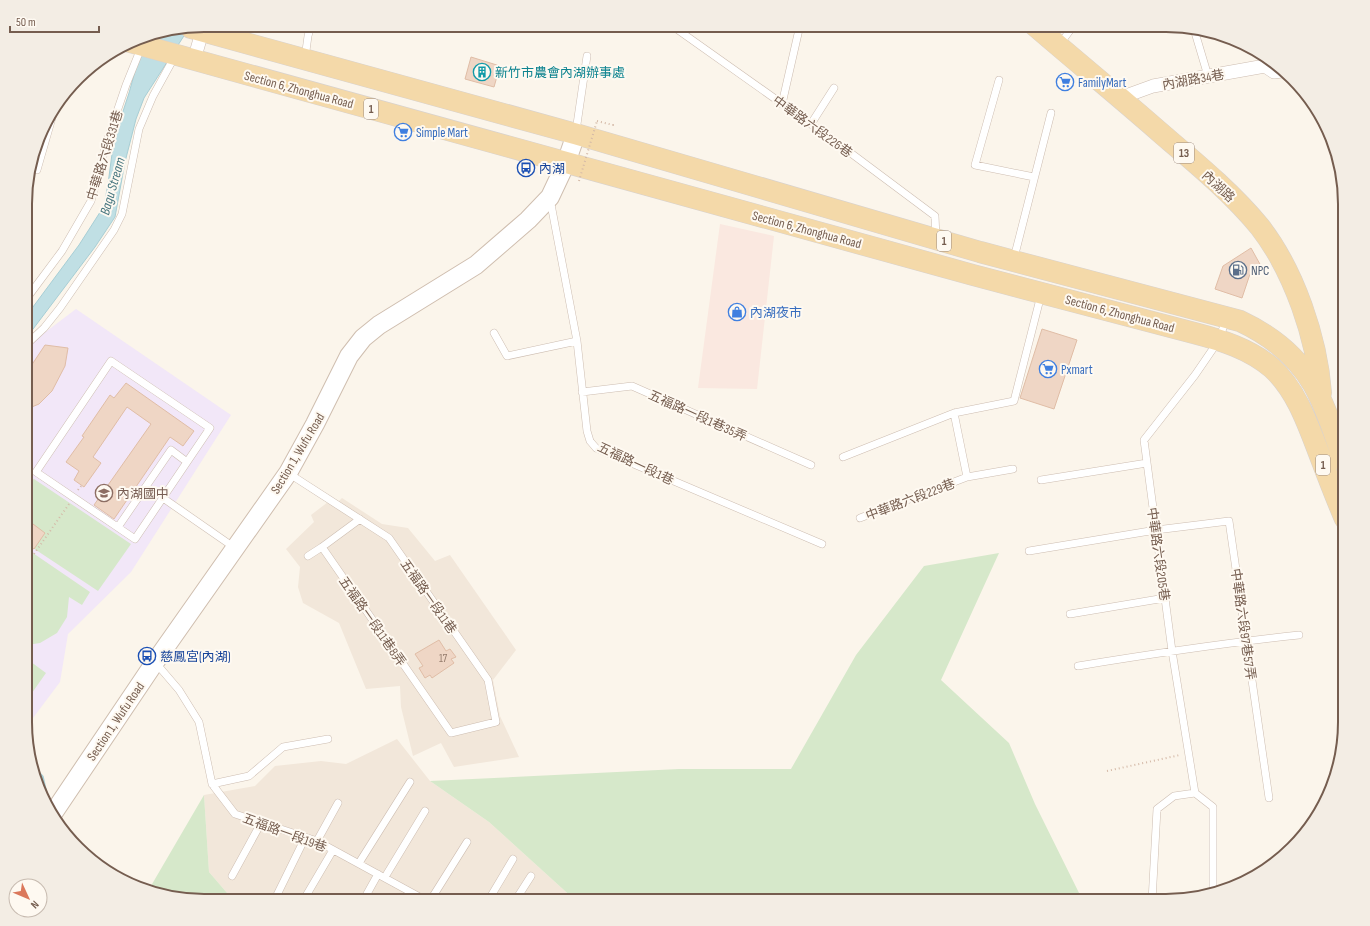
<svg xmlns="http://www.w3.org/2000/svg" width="1370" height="926" viewBox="0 0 1370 926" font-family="'Sofia Sans Condensed','Noto Sans TC',sans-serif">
<rect width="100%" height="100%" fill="#fbf5eb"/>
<path fill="#f2e7da" d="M342 498 382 524 408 528 435 561 450 555 516 650 493 680 500 716 519 757 454 767 441 743 413 756 401 707 400 686 366 689 339 623 303 603 298 587 300 567 286 549 314 522 311 515 328 502 334 506Z
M397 739 430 781 489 822 576 901H234L209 872 204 795 255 786 275 766 321 761 346 764Z"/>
<path fill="#fae8e0" d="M720 224 774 236 757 389 698 388Z"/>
<path fill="#f2e7f8" d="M76 309 231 415 131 572 68 634 60 682 27 726V346Z"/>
<path fill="#d6e8ca" d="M34 479 131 544 98 591 27 544V483Z
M27 549 90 592 82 605 69 597 67 617 57 633 40 643 27 645Z
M999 553 941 680 1009 743 1035 804 1083 901H576L489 822 430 781 679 769H791L856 655 924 566Z
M27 659 46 673 27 700Z
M204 795 209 872 234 901H193L149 892 148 891Z"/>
<path fill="#c0dfe4" stroke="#a7ced5" d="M189 28 144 98 136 119 125 162 115 217 95 247 27 337V315L79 245 104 206 108 184 114 139 129 93 141 50 151 36Z"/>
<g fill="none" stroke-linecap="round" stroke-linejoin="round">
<path stroke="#a7ced5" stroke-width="3.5" d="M34 768 42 777 48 803"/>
</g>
<path fill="#efd6c5" stroke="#e0bda6" d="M471 57 500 66 494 87 465 79Z
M1251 248 1261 266 1250 274 1242 298 1215 289 1223 266Z
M1042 329 1077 340 1054 409 1020 398Z
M45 345 68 348 65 366 52 391 39 404 27 409V372Z
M126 383 194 431 183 446 170 437 114 519 94 505 151 424 127 407 93 457 101 463 84 487 74 480 79 471 66 462 84 437 82 436 110 395 114 398Z
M33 524 45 533 34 549 27 544V532Z
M439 640 446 651 450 649 456 657 451 659 454 663 432 678 430 675 425 678 419 668 423 666 415 654Z"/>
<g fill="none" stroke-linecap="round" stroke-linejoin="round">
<defs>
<path id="service" d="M671 25 836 142 935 216 936 238
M1194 29 1208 76
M1060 44 1074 25
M305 58 308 36 311 25
M999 80 975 165 1034 177
M782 104 800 25
M811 124 834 88
M576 131 587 56
M37 170 54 111
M550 199 577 341 587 431 590 441 596 448 822 544
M1014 258 1051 113
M27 298 62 251 91 201 107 141 126 85 141 48
M494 333 507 356 577 341
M27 344 44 328 60 308 114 230 122 214 139 129 153 96 175 56
M111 361 210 428 135 539 36 472Z
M582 392 632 386 811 465
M843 457 954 413
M288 473 389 538 488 680 496 722 451 733 322 547 360 519
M967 477 954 413 1014 401 1041 295
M1041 480 1147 463
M163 498 235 548
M860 518 967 477 1013 469
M118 527 171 450 187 462
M1029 551 1156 530 1229 521 1269 798
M308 556 322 547
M1070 614 1165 598
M155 662 179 690 199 722 212 784 235 814 317 841 427 901
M1078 666C1151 654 1225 643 1299 635
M212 784 249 776 283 747 328 739
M1195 793 1172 651 1144 440 1195 375 1219 340 1226 319
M1195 793 1213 807V890
M317 841 338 803
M359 863 410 782
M232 876 261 823
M385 877 425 811
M274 901 305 838
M303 901 333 850
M363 901 378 874
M430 901 467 842
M488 901 513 859
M515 901 531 876
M566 901V900
M1152 901 1157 809 1174 796 1195 793"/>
<path id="minor" d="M194 60 204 25
M1122 100 1131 94 1153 86 1265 66 1274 72 1282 71"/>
<path id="secondary" d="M52 815 155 662 288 473 315 424 349 356 363 338 379 325 476 265 528 220 550 197 566 163 576 134"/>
<path id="primary" d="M1034 25C1077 62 1121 98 1163 135 1197 164 1232 193 1260 227 1294 271 1317 338 1321 393
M191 28 576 134 980 252 1240 321C1270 335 1296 355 1313 384 1327 408 1335 437 1345 463
M130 42 973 275 1194 333C1221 340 1250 349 1272 368 1297 391 1308 425 1320 456 1328 477 1336 498 1345 519"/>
</defs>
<use href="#service" stroke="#cdbdb1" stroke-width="8"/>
<use href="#minor" stroke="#cdbdb1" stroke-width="14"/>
<use href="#secondary" stroke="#cfbeaf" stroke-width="20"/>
<use href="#primary" stroke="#d8d2ce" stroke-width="22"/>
<path stroke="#d4b9a7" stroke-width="2" stroke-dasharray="1 3" stroke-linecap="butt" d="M597 121 613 125 612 127
M78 490 82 485
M34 554 69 504
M1107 771 1180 755"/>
<use href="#service" stroke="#fff" stroke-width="7"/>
<use href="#minor" stroke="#fff" stroke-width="13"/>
<use href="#secondary" stroke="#fff" stroke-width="18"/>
<use href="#primary" stroke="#f4d9a9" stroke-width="21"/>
<path stroke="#d4b9a7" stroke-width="2" stroke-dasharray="1 3" stroke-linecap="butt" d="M579 181 597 121"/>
</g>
<defs>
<symbol id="building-ring" viewBox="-11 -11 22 22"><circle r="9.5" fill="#fef9f1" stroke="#0f9aa8" stroke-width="1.5"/><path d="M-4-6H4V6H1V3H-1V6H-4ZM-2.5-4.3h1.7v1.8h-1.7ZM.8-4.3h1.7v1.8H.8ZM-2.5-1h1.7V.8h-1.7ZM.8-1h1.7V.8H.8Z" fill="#0f9aa8"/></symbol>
<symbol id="supermarket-ring" viewBox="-11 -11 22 22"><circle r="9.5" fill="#fef9f1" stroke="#3f7fe0" stroke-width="1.5"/><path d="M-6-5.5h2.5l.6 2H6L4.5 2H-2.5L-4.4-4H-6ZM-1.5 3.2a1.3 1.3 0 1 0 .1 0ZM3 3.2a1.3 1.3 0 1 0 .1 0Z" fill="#3f7fe0"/></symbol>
<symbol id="bus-ring" viewBox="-11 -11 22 22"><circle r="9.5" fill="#fef9f1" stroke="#1a4fb4" stroke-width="1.5"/><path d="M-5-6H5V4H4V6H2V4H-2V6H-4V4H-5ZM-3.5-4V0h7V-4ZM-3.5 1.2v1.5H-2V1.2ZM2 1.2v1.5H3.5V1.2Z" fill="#1a4fb4"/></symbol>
<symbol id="fuel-ring" viewBox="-11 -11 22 22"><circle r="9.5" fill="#fef9f1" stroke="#5c6f8a" stroke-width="1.5"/><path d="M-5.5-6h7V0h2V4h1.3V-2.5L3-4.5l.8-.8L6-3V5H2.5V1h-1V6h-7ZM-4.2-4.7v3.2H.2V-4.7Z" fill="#5c6f8a"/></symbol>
<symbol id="shop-ring" viewBox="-11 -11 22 22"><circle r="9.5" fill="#fef9f1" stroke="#3f7fe0" stroke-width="1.5"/><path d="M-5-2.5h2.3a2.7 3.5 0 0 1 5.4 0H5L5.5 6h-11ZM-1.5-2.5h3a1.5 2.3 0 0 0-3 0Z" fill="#3f7fe0"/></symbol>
<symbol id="school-ring" viewBox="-11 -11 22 22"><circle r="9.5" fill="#fef9f1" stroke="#8d6e63" stroke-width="1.5"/><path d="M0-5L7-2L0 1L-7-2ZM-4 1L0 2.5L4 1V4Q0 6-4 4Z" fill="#8d6e63"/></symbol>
</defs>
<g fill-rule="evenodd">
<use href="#building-ring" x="472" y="62" width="20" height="20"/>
<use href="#supermarket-ring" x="1055" y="72" width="20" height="20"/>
<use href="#supermarket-ring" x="393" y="122" width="20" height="20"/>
<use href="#bus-ring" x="516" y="158" width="20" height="20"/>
<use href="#fuel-ring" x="1228" y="260" width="20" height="20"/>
<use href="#shop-ring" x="727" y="302" width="20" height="20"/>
<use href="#supermarket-ring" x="1038" y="359" width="20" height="20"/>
<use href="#school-ring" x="94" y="483" width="20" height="20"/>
<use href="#bus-ring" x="137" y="646" width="20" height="20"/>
</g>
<g text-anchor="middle" stroke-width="4" stroke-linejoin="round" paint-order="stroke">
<g font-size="11" fill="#947b6c">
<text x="443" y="662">17</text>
</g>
<g fill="#fef9f1" stroke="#9e8c80" stroke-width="1">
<rect x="364" y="99" width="14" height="20" rx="3"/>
<rect x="1174" y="143" width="20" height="20" rx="3"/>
<rect x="937" y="231" width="14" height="20" rx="3"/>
<rect x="1316" y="455" width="14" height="20" rx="3"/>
</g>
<g font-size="12" font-weight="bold" fill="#755d4f">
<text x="371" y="113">1</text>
<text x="1184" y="157">13</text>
<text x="944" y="245">1</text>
<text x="1323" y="469">1</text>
</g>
<g font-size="13" fill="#0d838f" stroke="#fef9f1" text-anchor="start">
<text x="495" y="77">新竹市農會內湖辦事處</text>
</g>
<g font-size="13" fill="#755d4f" stroke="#fef9f1">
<text transform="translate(1193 79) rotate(-10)" y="5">內湖路34巷</text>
<text transform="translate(299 89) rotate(15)" y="5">Section 6, Zhonghua Road</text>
<text transform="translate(813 126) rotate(36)" y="5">中華路六段226巷</text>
<text transform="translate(104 155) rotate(-73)" y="5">中華路六段331巷</text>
<text transform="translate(1219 186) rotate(43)" y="5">內湖路</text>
<text transform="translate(807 229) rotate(15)" y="5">Section 6, Zhonghua Road</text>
<text transform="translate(1120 313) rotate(15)" y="5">Section 6, Zhonghua Road</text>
<text transform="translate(698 415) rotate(24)" y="5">五福路一段1巷35弄</text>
<text transform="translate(297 453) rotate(-59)" y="5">Section 1, Wufu Road</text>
<text transform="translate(636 463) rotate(25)" y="5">五福路一段1巷</text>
<text transform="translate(910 499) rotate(-21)" y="5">中華路六段229巷</text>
<text transform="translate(1159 554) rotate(82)" y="5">中華路六段205巷</text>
<text transform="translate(429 596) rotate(55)" y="5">五福路一段11巷</text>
<text transform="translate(373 621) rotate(55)" y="5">五福路一段11巷8弄</text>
<text transform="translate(1244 624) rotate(82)" y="5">中華路六段97巷57弄</text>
<text transform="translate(115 721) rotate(-56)" y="5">Section 1, Wufu Road</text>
<text transform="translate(285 832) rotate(20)" y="5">五福路一段19巷</text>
</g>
<g font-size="13" fill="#366cbe" stroke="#fef9f1" text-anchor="start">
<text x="1078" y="87">FamilyMart</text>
<text x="416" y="137">Simple Mart</text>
<text x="750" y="317">內湖夜市</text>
<text x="1061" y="374">Pxmart</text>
</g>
<g font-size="13" fill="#164399" stroke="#fef9f1" text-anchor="start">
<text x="539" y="173">內湖</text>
<text x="160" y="661">慈鳳宮(內湖)</text>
</g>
<g font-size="13" fill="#4e5e75" stroke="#fef9f1" text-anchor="start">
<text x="1251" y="275">NPC</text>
</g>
<g font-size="13" fill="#785e54" stroke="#fef9f1" text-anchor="start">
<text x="117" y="498">內湖國中</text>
</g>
<g font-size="14" font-style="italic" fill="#47767f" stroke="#fef9f1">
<text transform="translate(112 186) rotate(-74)" y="5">Bagu Stream</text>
</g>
</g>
<path d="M0 0H1370V926H0ZM204 32H1166A172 172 0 0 1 1338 204V722A172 172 0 0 1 1166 894H204A172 172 0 0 1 32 722V204A172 172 0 0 1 204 32Z" fill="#f3ede4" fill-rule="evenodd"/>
<path fill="none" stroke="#755d4f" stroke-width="2" d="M204 32H1166A172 172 0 0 1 1338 204V722A172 172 0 0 1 1166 894H204A172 172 0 0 1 32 722V204A172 172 0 0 1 204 32Z"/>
<g transform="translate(28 898) rotate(134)"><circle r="19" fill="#fef9f1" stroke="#c7bbb0"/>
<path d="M0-3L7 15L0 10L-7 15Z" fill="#db785b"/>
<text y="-6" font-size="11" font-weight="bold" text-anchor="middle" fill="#755d4f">N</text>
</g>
<path d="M10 26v6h89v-6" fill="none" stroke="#755d4f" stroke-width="2"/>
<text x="16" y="26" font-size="12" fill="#755d4f" stroke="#fef9f1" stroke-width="3" paint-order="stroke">50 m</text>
</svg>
